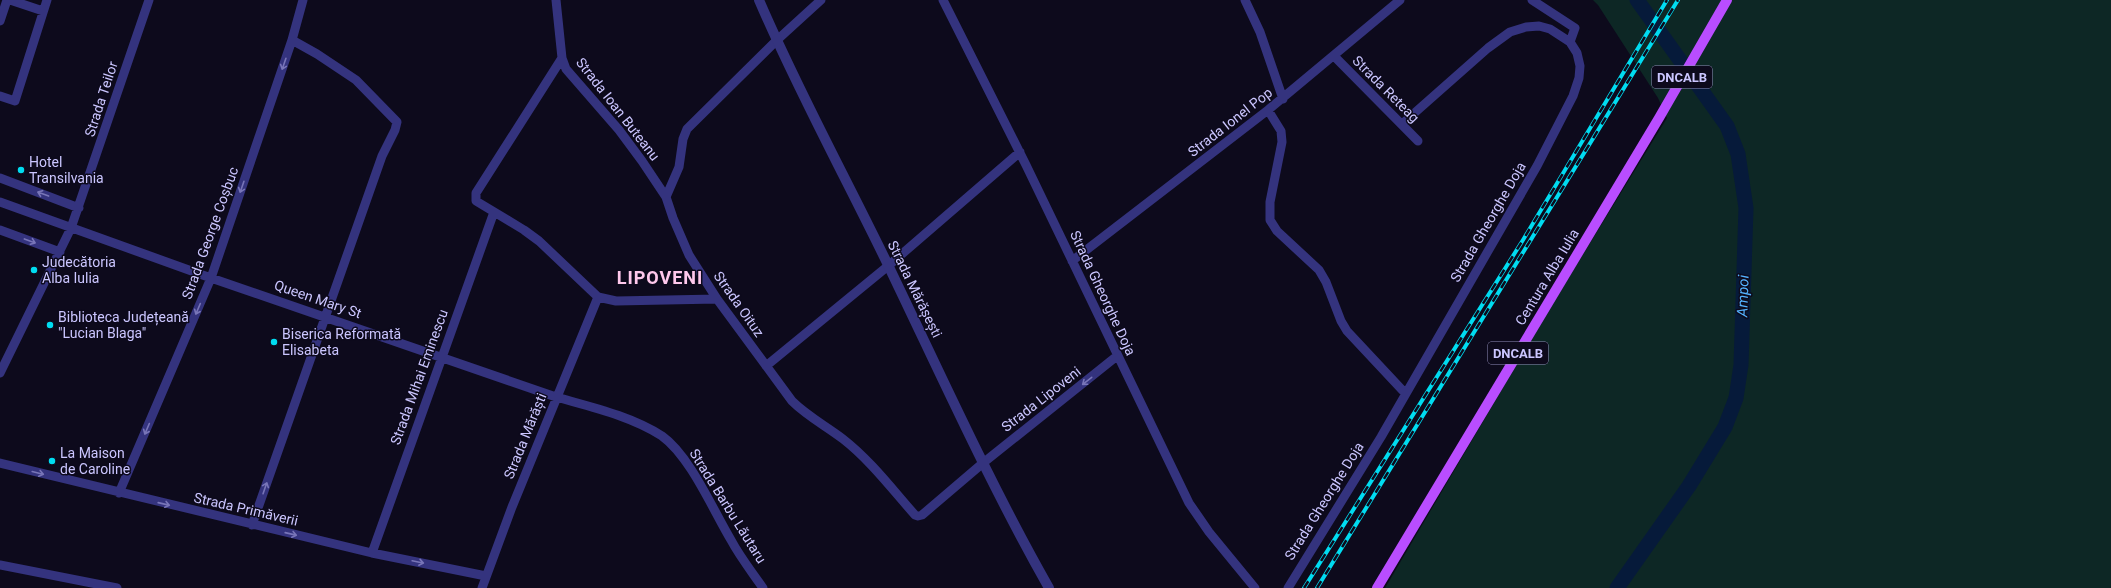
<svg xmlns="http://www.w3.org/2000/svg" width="2111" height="588" viewBox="0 0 2111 588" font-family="Roboto,sans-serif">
<rect width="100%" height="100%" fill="#0d0a1c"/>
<path fill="#0d2725" d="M1593 0H2111V588H1385L1547 313 1667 118 1658 98 1598 5Z"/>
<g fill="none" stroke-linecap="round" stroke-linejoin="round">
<path stroke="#061a3a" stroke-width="15" d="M1617 588 1689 486 1725 427 1736 398 1741 365 1746 208 1738 154 1727 126 1637 0"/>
<path stroke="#34337e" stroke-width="9" d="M10 0 43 11
M556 0 562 58 566 69 619 130 642 161 666 197 673 218 689 255 717 299 792 401C807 416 826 426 843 439 870 460 892 489 915 515L918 516 922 515 983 463 1117 356
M943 0 1026 165 1189 503 1209 532 1255 588
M1245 0 1260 32 1283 99
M1532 0 1575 28 1570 42
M0 21 7 0
M1334 56 1418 141
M562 58 476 193V201L524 230 539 241 598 297 616 301 717 299
M0 96 15 101 47 0
M1268 110 1281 131 1282 142 1270 202V220L1277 231 1319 270 1326 282 1341 321 1347 331 1405 393
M0 178 79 208
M666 197 679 167 683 139 687 129 776 41 821 0
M0 202 211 278 556 397C591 407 631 416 662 436 690 456 713 510 731 540 740 557 752 572 763 588
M0 230 60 252
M1072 261 1268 110 1400 0
M766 366 888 266 1020 152
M0 373 71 228 149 0
M0 463 372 553 486 576
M119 493 211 278 292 40 303 0
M252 525 382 156 395 130 397 122 356 80 317 54 292 40
M372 553 494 212
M0 565 117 588
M482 588 512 507 598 297
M1288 588 1381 437 1537 166 1573 96 1579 78 1580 66 1577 53 1570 42 1550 29 1539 26 1526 27 1510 32 1488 48 1402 124"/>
<path stroke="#34337e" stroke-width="10" d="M759 0C798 91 846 178 889 267 941 375 990 484 1049 588"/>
<path stroke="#b94dff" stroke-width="10" d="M1377 588 1659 118 1727 0"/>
<defs>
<path id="rail" d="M1304 588 1523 240 1667 0
M1317 588 1678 0"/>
</defs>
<use href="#rail" stroke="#00dcf1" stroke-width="4"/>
<use href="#rail" stroke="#0d0a1c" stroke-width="2.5" stroke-dasharray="8" stroke-linecap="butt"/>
</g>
<defs><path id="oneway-shaft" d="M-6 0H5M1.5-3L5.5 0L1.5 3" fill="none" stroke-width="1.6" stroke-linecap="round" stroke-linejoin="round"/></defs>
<g stroke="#7875b8">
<use href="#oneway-shaft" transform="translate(284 64) rotate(109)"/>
<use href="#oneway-shaft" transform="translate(242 187) rotate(109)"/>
<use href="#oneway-shaft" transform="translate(43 194) rotate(-160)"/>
<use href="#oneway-shaft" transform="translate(30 241) rotate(20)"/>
<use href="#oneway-shaft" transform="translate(198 309) rotate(113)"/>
<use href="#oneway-shaft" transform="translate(1087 381) rotate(142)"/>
<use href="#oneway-shaft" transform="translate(147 429) rotate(113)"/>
<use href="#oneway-shaft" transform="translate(38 473) rotate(14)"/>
<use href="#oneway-shaft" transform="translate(265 488) rotate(-71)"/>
<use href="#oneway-shaft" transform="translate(164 504) rotate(13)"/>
<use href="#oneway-shaft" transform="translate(291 534) rotate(13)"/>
<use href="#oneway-shaft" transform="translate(418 562) rotate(12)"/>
</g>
<g fill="#00dcf1" stroke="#0d0a1c" stroke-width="1.5">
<circle cx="21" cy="170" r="4"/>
<circle cx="34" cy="270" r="4"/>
<circle cx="50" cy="325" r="4"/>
<circle cx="274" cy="342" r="4"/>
<circle cx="52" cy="461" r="4"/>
</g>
<g text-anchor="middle" stroke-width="3" stroke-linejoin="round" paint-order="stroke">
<g fill="#0d0a1c" stroke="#928ebb" stroke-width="1">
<rect x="1652" y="66" width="60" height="22" rx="3"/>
<rect x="1488" y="342" width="60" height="22" rx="3"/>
</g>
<g font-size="13" font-weight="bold" fill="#cbc6ff">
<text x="1682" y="82">DNCALB</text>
<text x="1518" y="358">DNCALB</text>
</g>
<g font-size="14" fill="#cbc6ff" stroke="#0d0a1c">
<text transform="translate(1386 89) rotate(45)" y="5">Strada Reteag</text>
<text transform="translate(101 99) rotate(-72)" y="5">Strada Teilor</text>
<text transform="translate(618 109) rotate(52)" y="5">Strada Ioan Buteanu</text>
<text transform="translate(1230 122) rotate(-38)" y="5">Strada Ionel Pop</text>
<text transform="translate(1488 222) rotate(-60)" y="5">Strada Gheorghe Doja</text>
<text transform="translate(210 233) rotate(-70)" y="5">Strada George Coșbuc</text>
<text transform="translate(1547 277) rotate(-59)" y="5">Centura Alba Iulia</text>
<text transform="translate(915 289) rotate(64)" y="5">Strada Mărășești</text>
<text transform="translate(1103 293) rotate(65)" y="5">Strada Gheorghe Doja</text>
<text transform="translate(318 299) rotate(19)" y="5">Queen Mary St</text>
<text transform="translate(739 304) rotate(55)" y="5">Strada Oituz</text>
<text transform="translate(419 377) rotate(-70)" y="5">Strada Mihai Eminescu</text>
<text transform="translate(1041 399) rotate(-38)" y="5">Strada Lipoveni</text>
<text transform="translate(525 436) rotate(-68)" y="5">Strada Mărăști</text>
<text transform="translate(1324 501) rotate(-58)" y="5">Strada Gheorghe Doja</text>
<text transform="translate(728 506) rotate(58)" y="5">Strada Barbu Lăutaru</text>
<text transform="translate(246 509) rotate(13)" y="5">Strada Primăverii</text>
</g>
<g font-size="14" fill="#cbc6ff" stroke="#0d0a1c" text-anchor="start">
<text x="29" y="167">Hotel<tspan x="29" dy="16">Transilvania</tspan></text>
<text x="42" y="267">Judecătoria<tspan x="42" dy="16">Alba Iulia</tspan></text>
<text x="58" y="322">Biblioteca Județeană<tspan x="58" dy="16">"Lucian Blaga"</tspan></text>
<text x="282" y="339">Biserica Reformată<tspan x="282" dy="16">Elisabeta</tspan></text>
<text x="60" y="458">La Maison<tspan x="60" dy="16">de Caroline</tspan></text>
</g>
<g font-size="15" font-style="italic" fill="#54b2ff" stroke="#0d0a1c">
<text transform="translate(1743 296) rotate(-88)" y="5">Ampoi</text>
</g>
<g font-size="18" font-weight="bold" letter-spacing="1" fill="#ffc8ec" stroke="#0d0a1c">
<text x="660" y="284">LIPOVENI</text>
</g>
</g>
</svg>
